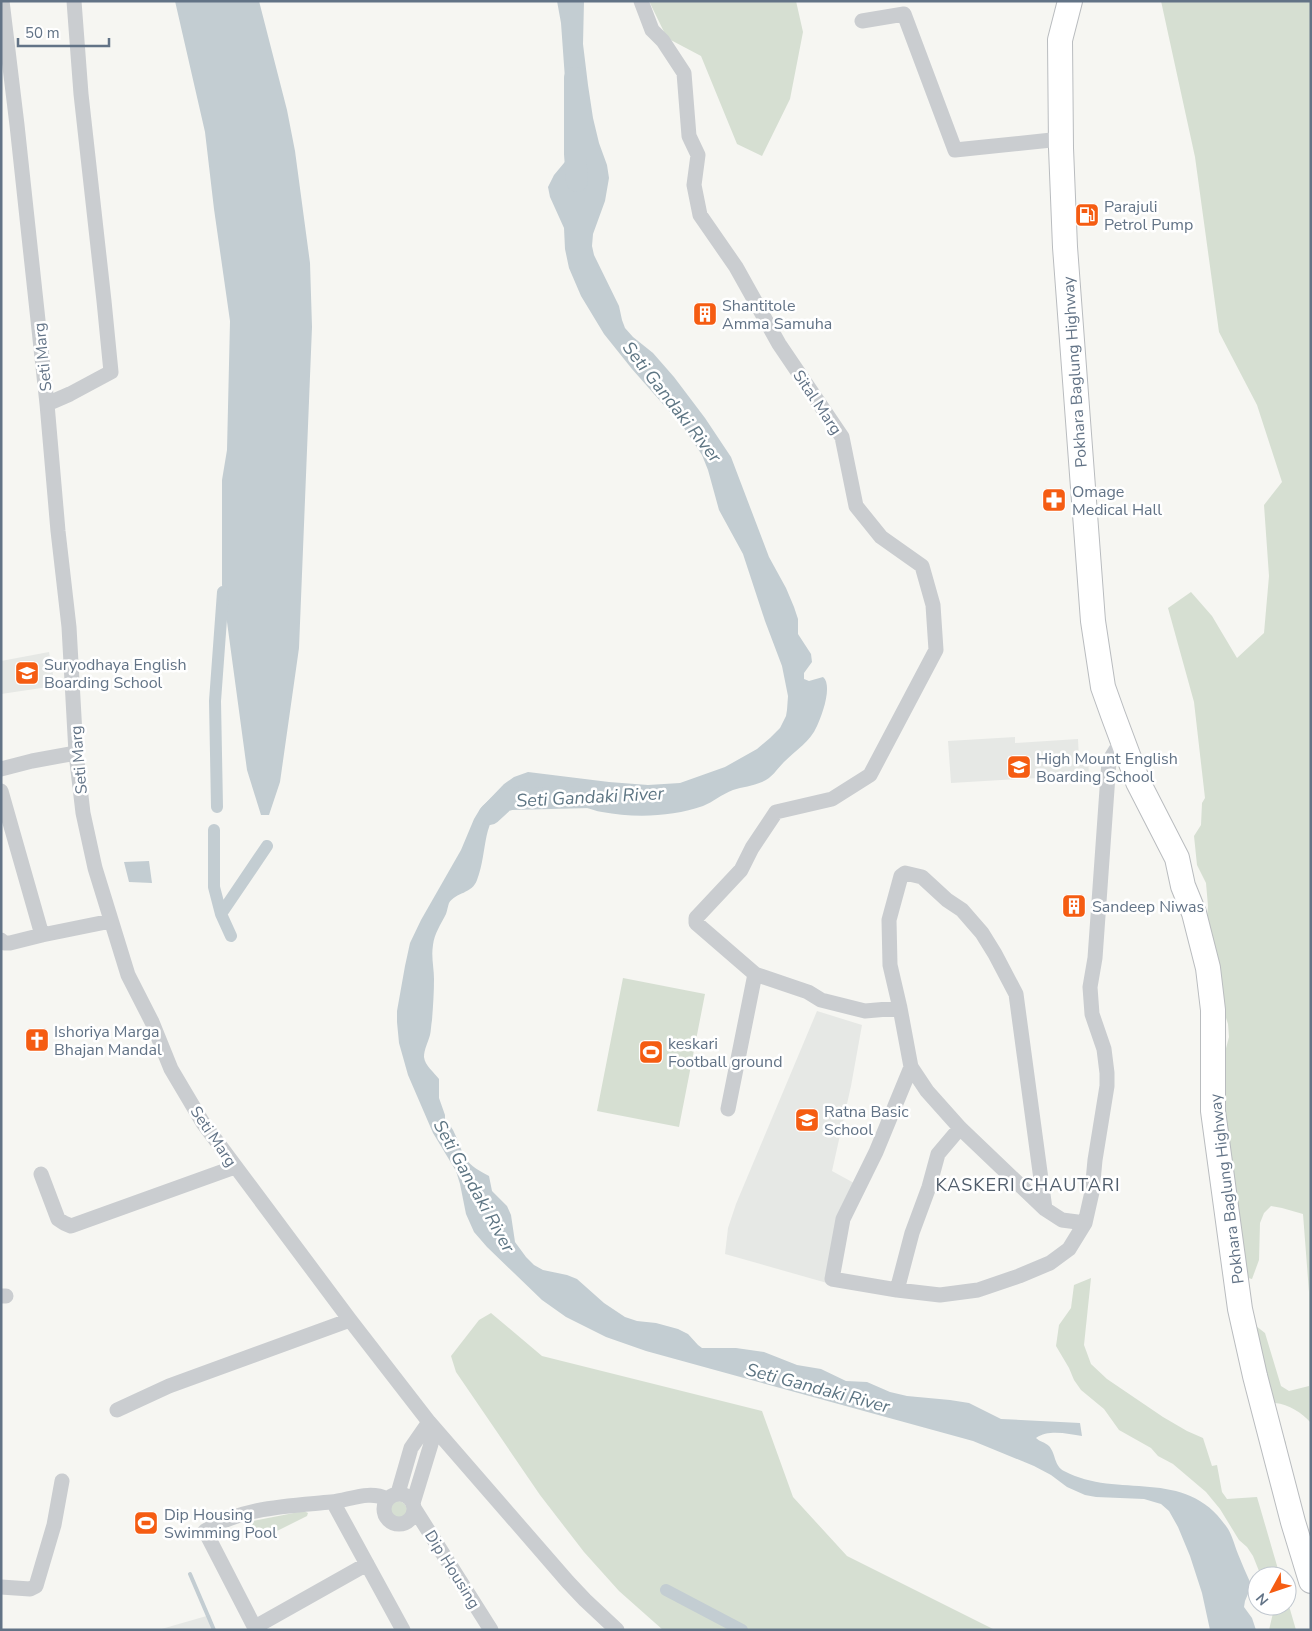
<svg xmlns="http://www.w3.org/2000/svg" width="1312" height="1631" viewBox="0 0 1312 1631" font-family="'Nunito Sans',sans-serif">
<rect width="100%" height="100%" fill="#f6f6f2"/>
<path fill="#e6e8e5" d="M49 652 55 686 1 694V661Z
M1015 737V743L1078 739 1079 759H1088L1089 775 951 783 948 741Z
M817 1011 862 1025 851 1086 832 1171 854 1183 827 1283 725 1254 728 1228 736 1204Z
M210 1615 215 1630H158Z"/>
<path fill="#d6dfd2" d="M649 1H796L803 32 790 99 762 156 737 144 701 56 667 38Z
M1161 1H1311V1423C1302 1413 1289 1404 1275 1403L1274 1413 1286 1443 1281 1452 1237 1342 1226 1297H1231L1256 1326 1265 1333 1281 1386 1289 1391 1309 1386V1292L1303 1214 1282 1208 1271 1206 1264 1213 1260 1223 1259 1260 1252 1279 1244 1277 1218 1198 1221 1067 1229 1037 1228 1024 1204 951 1208 906 1206 883 1197 865 1194 836 1201 825 1202 803 1205 798 1194 702 1168 608 1191 592 1212 616 1237 658 1264 633 1269 576 1264 505 1282 482 1257 405 1219 332 1195 157Z
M623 978 705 994 679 1127 597 1111Z
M1091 1278 1084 1345 1091 1364 1107 1379 1163 1417 1187 1431 1203 1438 1212 1466 1217 1465 1222 1492 1227 1499 1257 1497 1280 1576H1261L1253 1556 1247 1547 1239 1540 1220 1509 1206 1492 1173 1464 1158 1456 1151 1448 1119 1430 1104 1409 1081 1390 1074 1380 1069 1368 1056 1346 1059 1325 1071 1308 1074 1285Z
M491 1313 542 1356 762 1411 793 1497 847 1556 995 1630H663L619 1591 584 1552 540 1495 456 1372 451 1356 479 1320Z
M389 1510a9 9 0 1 1 18 0a9 9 0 1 1-18 0Z
M304 1511 308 1513 307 1516 259 1540 252 1524 253 1521Z
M1287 1599 1296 1630H1269L1273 1613 1270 1606H1287Z"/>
<path fill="#c3cdd2" d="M175 1H259L287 110 295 151 310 263 312 327 299 648 280 782 269 815H261L247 770 222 585V480L227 450 230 321 214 209 205 132Z
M557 1H584L583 44 588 85 593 118 599 143 607 165 609 178 605 201 593 234 592 246 594 255 619 306 622 320 625 328 633 337 653 353 674 377 705 418 731 457 769 557 786 588 794 607 798 619V634L811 654 812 662 804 673V679L809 681 823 677C833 685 822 716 817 726 810 742 796 750 784 762 777 769 772 778 762 782 753 786 742 787 733 790 722 794 713 802 703 806 672 817 634 818 602 812 574 807 548 785 519 797 478 814 490 846 477 880 472 894 456 892 449 903 448 906 447 911 446 914 441 924 434 934 433 945 431 957 434 968 434 979 434 993 433 1007 432 1020 431 1025 431 1031 430 1035 428 1042 424 1050 424 1057 425 1066 434 1072 439 1079V1098L445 1115V1121C448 1125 451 1126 453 1130 466 1157 460 1161 489 1176L492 1191 507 1206 511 1215 515 1242 526 1257 534 1265 543 1270 567 1275 577 1279 604 1303 625 1317 637 1321 656 1323 678 1329 688 1334 698 1345 702 1348H736L764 1352 797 1365 821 1369 846 1381 867 1382 890 1392 907 1396 950 1400 969 1403 1001 1419 1080 1423 1082 1436C1068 1434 1049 1429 1036 1438 1040 1442 1045 1442 1049 1446 1056 1454 1054 1466 1064 1471 1118 1500 1185 1466 1226 1526 1232 1534 1234 1544 1238 1554 1242 1564 1246 1573 1250 1582V1589L1245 1601 1244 1607 1252 1618 1256 1630H1210L1202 1593 1190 1556 1178 1527 1169 1511 1161 1504 1144 1499 1096 1497 1085 1495 1067 1487 1051 1475 1034 1466 973 1441 646 1351 606 1337 566 1317 542 1300 487 1247 474 1232 466 1214 460 1184 456 1171 433 1133 408 1075 399 1043 397 1022V1011L405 966 410 943 421 920 461 850 474 819 480 809 504 784 514 777 528 772 609 782 648 785 680 783 725 767 757 749 770 738 780 728 786 716 787 710 788 696 782 666 765 621 743 554 719 510 708 470 702 455 684 428 632 369 604 334 581 296 569 268 565 249 564 228 550 197 548 187 554 175 579 145 582 140 581 133 565 79 561 23Z
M149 861 152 883 129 882 124 862Z
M155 1515 157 1525 154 1526V1532H151L149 1528 137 1530 135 1520Z"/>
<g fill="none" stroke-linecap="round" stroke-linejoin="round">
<path stroke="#c3cdd2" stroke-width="4" d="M190 1574 214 1630"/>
<path stroke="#c3cdd2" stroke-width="12" d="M217 807 215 701 223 592
M214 830V887L221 914
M231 936 221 914 267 846
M666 1590 742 1630"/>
<path stroke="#c3cdd2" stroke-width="22" d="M575 78V154L577 181
M490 814 504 801 511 799 590 797"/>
<defs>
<path id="trunk" d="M1070 1 1060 40 1061 148 1065 247 1093 621 1103 687 1113 715 1138 782 1177 858 1183 886 1194 913 1208 968 1213 1010V1111L1240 1309 1255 1376 1293 1522 1311 1581"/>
</defs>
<use href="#trunk" stroke="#b9bcbf" stroke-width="26"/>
<path stroke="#cacdd0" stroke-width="15" d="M2 1 17 125 47 404 58 531 69 627 76 753 83 813 95 868 128 975 152 1022 171 1069 203 1123 350 1320 429 1422 568 1582 585 1600 617 1630
M641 1 652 30 663 41 684 73 689 136 698 155 694 185 700 215 736 267 779 344 842 437 856 506 881 537 922 566 933 605 936 650 870 775 832 799 776 812 752 848 741 870 696 918V923L755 974 808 992 821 1000 865 1011 900 1008
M862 21 904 14 955 150 1061 139
M47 404 70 394 111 372 104 301 81 94 74 1
M1 769 32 761 76 753
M1 791 42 935
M1 940 4 943H10L42 935 111 921
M911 1067 876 1152 843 1219 832 1279 897 1290 940 1295 978 1290 1019 1276 1050 1263 1069 1249 1085 1223 1092 1192 1095 1160 1107 1086V1073L1104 1049 1092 1014 1090 987 1095 958 1109 761 1122 740
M728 1109 755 974
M41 1174 58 1219 64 1223 71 1226 235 1167
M1045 1209 1016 994 995 954 982 933 962 910 947 900 922 877 905 873 901 876 889 920 890 965 900 1008 911 1067 927 1091 960 1128 1045 1209 1062 1220 1085 1223
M897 1290 912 1233 929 1187 938 1154 960 1128
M1 1296H6
M117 1410 169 1386 350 1320
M398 1493 411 1448 429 1422
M384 1509a15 15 0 1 1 30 0a15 15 0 1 1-30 0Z
M333 1502 403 1630
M413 1503 431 1444 429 1422
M414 1508 491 1630
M1 1587 30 1589 36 1586 54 1525 62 1481
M255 1627 367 1564
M256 1630 205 1531C241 1507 289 1506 331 1502 350 1500 369 1490 387 1499"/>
<use href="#trunk" stroke="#fff" stroke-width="24"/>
</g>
<defs>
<symbol id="fuel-square" viewBox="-11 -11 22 22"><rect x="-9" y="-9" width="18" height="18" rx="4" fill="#f55c12" stroke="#fff"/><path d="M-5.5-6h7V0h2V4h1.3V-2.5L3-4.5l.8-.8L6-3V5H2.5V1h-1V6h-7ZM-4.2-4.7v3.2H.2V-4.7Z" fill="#fff"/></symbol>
<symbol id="building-square" viewBox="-11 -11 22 22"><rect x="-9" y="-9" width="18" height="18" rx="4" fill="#f55c12" stroke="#fff"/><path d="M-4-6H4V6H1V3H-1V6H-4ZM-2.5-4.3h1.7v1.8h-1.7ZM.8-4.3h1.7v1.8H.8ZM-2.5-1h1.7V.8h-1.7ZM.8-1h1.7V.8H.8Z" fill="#fff"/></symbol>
<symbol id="pharmacy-square" viewBox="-11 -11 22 22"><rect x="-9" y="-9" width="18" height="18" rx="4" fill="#f55c12" stroke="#fff"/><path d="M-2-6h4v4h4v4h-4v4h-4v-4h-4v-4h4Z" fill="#fff"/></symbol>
<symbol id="school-square" viewBox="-11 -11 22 22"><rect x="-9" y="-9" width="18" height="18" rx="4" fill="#f55c12" stroke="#fff"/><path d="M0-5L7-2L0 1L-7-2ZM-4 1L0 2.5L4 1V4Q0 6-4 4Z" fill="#fff"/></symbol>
<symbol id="church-square" viewBox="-11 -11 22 22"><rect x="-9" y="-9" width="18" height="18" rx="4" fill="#f55c12" stroke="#fff"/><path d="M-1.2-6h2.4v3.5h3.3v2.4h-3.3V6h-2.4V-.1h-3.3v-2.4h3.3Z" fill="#fff"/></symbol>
<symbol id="stadium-square" viewBox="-11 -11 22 22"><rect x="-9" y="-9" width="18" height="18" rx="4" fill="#f55c12" stroke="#fff"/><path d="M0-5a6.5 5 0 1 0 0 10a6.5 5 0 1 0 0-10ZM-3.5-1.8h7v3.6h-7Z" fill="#fff"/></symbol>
</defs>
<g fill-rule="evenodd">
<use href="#fuel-square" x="1073" y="201" width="28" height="28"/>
<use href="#building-square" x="691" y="300" width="28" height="28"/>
<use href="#pharmacy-square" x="1040" y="486" width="28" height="28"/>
<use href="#school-square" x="13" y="659" width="28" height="28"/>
<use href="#school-square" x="1005" y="753" width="28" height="28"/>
<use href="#building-square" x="1060" y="892" width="28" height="28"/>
<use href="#church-square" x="23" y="1026" width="28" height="28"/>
<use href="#stadium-square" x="637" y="1038" width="28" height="28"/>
<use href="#school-square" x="793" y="1106" width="28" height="28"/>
<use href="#stadium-square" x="132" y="1509" width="28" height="28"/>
</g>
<g text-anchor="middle" stroke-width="5" stroke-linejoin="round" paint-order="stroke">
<g font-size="16" fill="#627386" stroke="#fff" text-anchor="start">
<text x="1104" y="212">Parajuli<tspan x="1104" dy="18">Petrol Pump</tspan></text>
<text x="722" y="311">Shantitole<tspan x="722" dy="18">Amma Samuha</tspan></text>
<text x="1072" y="497">Omage<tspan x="1072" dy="18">Medical Hall</tspan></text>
<text x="44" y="670">Suryodhaya English<tspan x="44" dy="18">Boarding School</tspan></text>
<text x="1036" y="764">High Mount English<tspan x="1036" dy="18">Boarding School</tspan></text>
<text x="1092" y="912">Sandeep Niwas</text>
<text x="54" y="1037">Ishoriya Marga<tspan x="54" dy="18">Bhajan Mandal</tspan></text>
<text x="668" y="1049">keskari<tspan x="668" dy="18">Football ground</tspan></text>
<text x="824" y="1117">Ratna Basic<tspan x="824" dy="18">School</tspan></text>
<text x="164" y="1520">Dip Housing<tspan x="164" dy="18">Swimming Pool</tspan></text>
</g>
<g font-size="16" fill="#627386" stroke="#fff">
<text transform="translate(42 357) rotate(-96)" y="6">Seti Marg</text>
<text transform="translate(1074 372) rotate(-94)" y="6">Pokhara Baglung Highway</text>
<text transform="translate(818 402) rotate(56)" y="6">Sital Marg</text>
<text transform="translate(78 760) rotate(-95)" y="6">Seti Marg</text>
<text transform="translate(214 1136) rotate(56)" y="6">Seti Marg</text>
<text transform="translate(1226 1189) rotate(-97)" y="6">Pokhara Baglung Highway</text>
<text transform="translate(453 1569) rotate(58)" y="6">Dip Housing</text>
</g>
<g font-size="18" font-style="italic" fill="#5d7583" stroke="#fff">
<text transform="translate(672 402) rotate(52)" y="6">Seti Gandaki River</text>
<text transform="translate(590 797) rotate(-3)" y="6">Seti Gandaki River</text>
<text transform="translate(474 1186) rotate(61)" y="6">Seti Gandaki River</text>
<text transform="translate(818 1388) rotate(15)" y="6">Seti Gandaki River</text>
</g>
<g font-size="18" letter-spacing="1" fill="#505d6b" stroke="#fff">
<text x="1028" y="1191">KASKERI CHAUTARI</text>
</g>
</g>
<rect width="1312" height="1631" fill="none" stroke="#627386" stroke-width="5"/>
<g transform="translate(1272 1591) rotate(230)"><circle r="24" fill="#ffffff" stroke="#c0c7cf"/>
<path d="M0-4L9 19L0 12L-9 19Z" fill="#f55c12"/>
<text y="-8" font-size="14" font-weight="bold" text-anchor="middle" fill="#627386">N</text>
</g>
<path d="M18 38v8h91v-8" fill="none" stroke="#627386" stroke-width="2.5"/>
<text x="25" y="38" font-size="15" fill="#627386" stroke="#ffffff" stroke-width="4" paint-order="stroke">50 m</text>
</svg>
